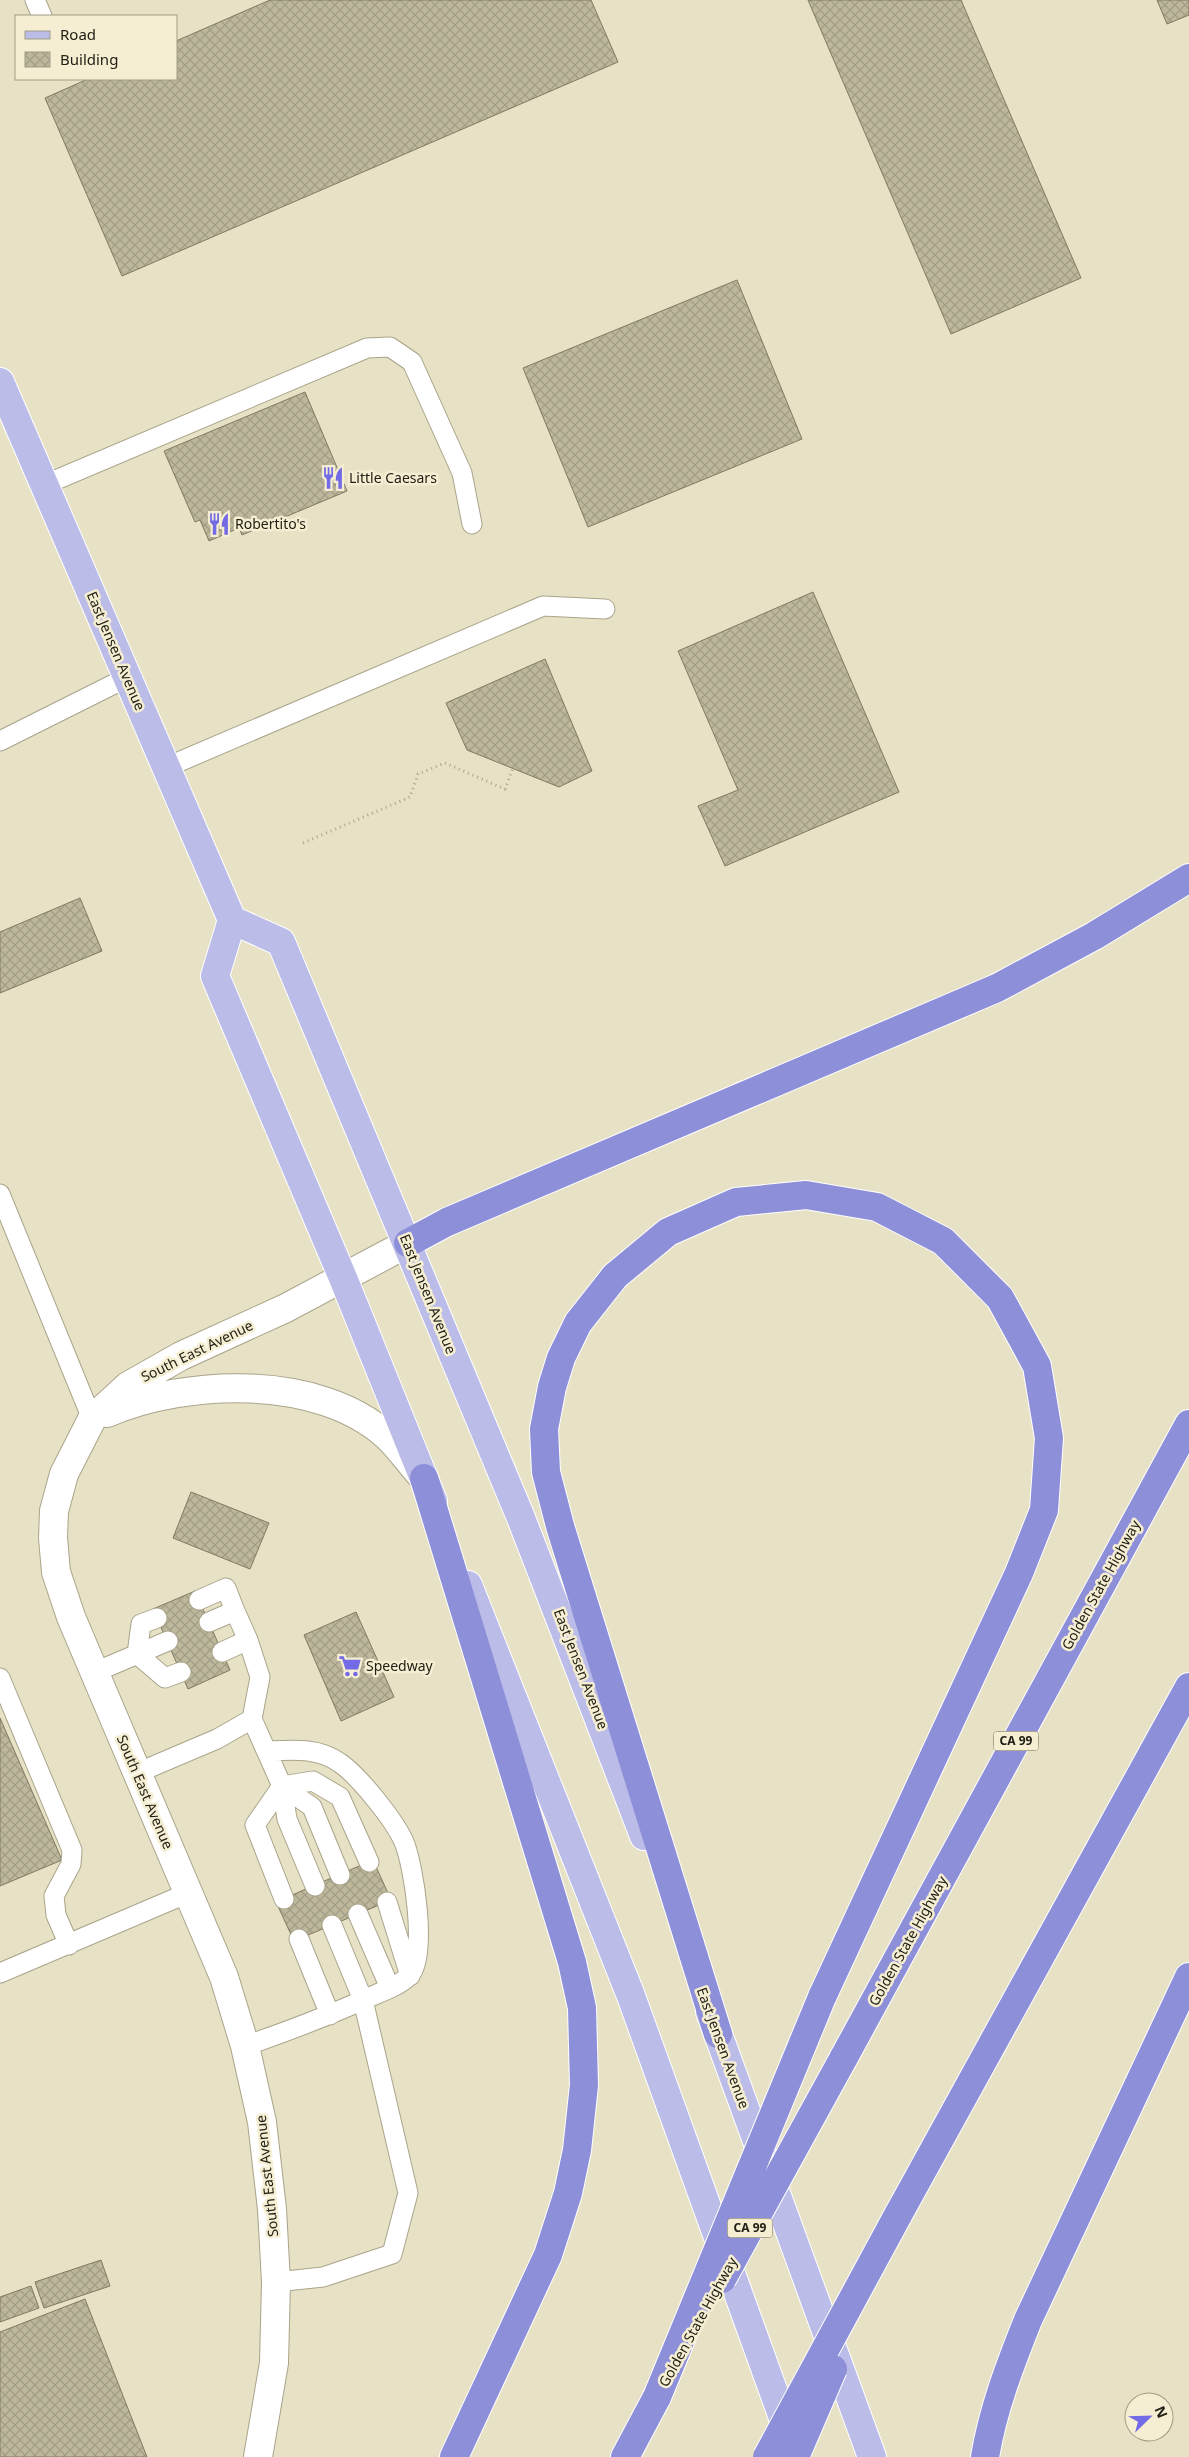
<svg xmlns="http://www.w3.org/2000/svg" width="1189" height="2457" viewBox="0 0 1189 2457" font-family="'Noto Sans',sans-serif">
<defs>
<pattern id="building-cross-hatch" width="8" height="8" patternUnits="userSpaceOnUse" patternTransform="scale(1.25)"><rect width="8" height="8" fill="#bdb79c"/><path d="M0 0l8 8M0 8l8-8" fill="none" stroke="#a29d86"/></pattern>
</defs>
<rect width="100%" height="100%" fill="#e7e1c6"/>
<path fill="url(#building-cross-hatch)" stroke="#7f7a61" d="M270 0H591L618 62 122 276 45 98 88 79H176V41Z
M808 0H961L1081 278 951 334Z
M1157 0H1189V15L1167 24Z
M737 280 802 439 588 527 523 368Z
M305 392 347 491 242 535 239 528 209 541 200 520 195 522 164 451Z
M813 592 899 792 725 866 698 806 738 790 678 651Z
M545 659 592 771 559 787 467 750 446 703Z
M80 898 102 951 0 993V932Z
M191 1492 269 1523 250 1569 173 1538Z
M195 1591 230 1670 188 1689 153 1609Z
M356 1612 394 1697 341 1721 304 1635Z
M0 1718 62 1860 0 1886Z
M373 1860 391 1900 294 1941 276 1902Z
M101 2260 110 2286 44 2308 35 2282Z
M31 2286 39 2308 0 2322V2297Z
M85 2299 147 2457H0V2332Z"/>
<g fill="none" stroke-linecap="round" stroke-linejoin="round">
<defs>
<path id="lane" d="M35 0 42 16
M44 485 367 348 390 347 412 362 462 473 472 524
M0 741 128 677
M167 767 543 606 605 609
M0 1194 92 1419
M199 1600 226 1588 235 1611
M157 1618 141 1624 137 1654 165 1678 181 1672
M222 1652 248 1640
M93 1673 168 1641
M0 1678 72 1850 71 1864 54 1896 56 1915 69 1945
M252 1719 282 1786 287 1819 315 1886
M137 1773 217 1739 252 1719 260 1677 248 1640 235 1611 209 1622
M282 1786 312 1807 340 1875
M284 1899 255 1825 282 1786 313 1781 340 1797 369 1862
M387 1902 410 1976
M358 1914 390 1988
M299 1939 330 2015
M0 1973 188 1893
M245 2046C288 2031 331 2015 372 1996 384 1991 400 1985 409 1976 428 1957 414 1866 404 1842 395 1821 359 1776 340 1763 318 1747 292 1750 267 1751
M276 2282 323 2277 392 2254 408 2193 363 2000 332 1925"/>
<path id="street" d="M107 1413C187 1379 318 1374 387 1436 399 1447 409 1462 420 1474
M258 2457 274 2363 276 2282 272 2209 262 2122 245 2046 224 1977 71 1617 56 1572 53 1538 54 1511 64 1474 92 1419 128 1386 181 1356 286 1308 408 1243"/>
<path id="primary" d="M0 382 232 920 215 976 343 1278 433 1501
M232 920 281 942 521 1518 644 1836
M468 1585 631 1996 791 2440
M710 2012 872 2457"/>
<path id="highway" d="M408 1243 447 1222 997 988 1094 936 1189 878
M424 1478 572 1962 582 2008 584 2085 577 2150 568 2193 548 2255 454 2457
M718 2034 560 1526 546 1472 544 1429 552 1387 561 1358 578 1323 615 1276 668 1232 736 1202 806 1195 877 1207 943 1241 1000 1298 1037 1366 1049 1438 1044 1510 1019 1573 822 1997
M843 2059 1189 1424
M898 2215 1189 1687
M625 2457 657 2397
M985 2457C993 2409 1010 2365 1028 2320L1189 1977"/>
</defs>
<use href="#lane" stroke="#aaa48a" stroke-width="21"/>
<use href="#street" stroke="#aaa48a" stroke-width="30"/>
<use href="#primary" stroke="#fff" stroke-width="30"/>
<use href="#highway" stroke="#fff" stroke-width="30"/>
<path stroke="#aaa58f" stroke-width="3" stroke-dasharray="1 4" stroke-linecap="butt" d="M303 843 410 797 418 774 445 763 505 789 513 768"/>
<use href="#lane" stroke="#fff" stroke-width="19"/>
<use href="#street" stroke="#fff" stroke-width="28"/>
<use href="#primary" stroke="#bbbce8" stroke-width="28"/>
<use href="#highway" stroke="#8e8fd9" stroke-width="28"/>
<defs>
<path id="highway-bridge" d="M722 2279 843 2059
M657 2397 822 1997
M767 2457 898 2215
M795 2457 833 2369"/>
</defs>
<use href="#highway-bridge" stroke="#fff" stroke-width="30" stroke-linecap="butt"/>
<use href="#highway-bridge" stroke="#8e8fd9" stroke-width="28"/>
</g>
<defs>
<symbol id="restaurant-bare" viewBox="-9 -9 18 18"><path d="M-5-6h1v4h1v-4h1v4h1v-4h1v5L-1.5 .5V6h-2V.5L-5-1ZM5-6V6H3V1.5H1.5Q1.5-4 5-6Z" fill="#736ae5" stroke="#f5eed2" stroke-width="2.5" paint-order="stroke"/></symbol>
<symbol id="supermarket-bare" viewBox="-9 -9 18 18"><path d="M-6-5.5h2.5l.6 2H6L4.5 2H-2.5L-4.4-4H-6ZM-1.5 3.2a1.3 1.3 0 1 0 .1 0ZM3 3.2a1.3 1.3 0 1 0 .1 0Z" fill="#736ae5" stroke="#f5eed2" stroke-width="2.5" paint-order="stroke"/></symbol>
</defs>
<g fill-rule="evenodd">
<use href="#restaurant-bare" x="317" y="462" width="32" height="32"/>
<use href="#restaurant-bare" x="203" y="508" width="32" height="32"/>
<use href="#supermarket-bare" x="334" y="1650" width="32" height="32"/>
</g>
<g text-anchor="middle" stroke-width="5" stroke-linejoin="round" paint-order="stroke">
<g fill="#f5eed2" stroke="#625e4f" stroke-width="1">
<rect x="993.5" y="1731.5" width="45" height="19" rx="4"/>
<rect x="727.5" y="2218.5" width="45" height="19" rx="4"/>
</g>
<g font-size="12" font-weight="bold" fill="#232117">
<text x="1016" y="1745">CA 99</text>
<text x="750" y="2232">CA 99</text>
</g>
<g font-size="14" fill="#232117" stroke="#f5eed2" text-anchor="start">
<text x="349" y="483">Little Caesars</text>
<text x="235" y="529">Robertito's</text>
<text x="366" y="1671">Speedway</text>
</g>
<g font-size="14" fill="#232117" stroke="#f5eed2">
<text transform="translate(116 651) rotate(67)" y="5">East Jensen Avenue</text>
<text transform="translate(428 1294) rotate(68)" y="5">East Jensen Avenue</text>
<text transform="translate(197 1351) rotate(-26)" y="5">South East Avenue</text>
<text transform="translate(1101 1585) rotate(-61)" y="5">Golden State Highway</text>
<text transform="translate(581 1669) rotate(69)" y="5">East Jensen Avenue</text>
<text transform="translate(145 1792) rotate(67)" y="5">South East Avenue</text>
<text transform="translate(908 1941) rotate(-61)" y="5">Golden State Highway</text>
<text transform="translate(723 2048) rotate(70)" y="5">East Jensen Avenue</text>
<text transform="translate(267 2176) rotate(-96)" y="5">South East Avenue</text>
<text transform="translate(698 2322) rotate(-61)" y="5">Golden State Highway</text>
</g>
</g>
<rect x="15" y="15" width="162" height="65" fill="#f5eed2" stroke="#a19c87"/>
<rect x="25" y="31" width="25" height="8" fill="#bbbce8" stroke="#a19c87"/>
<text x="60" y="40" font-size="15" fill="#232117">Road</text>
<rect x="25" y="52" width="25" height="15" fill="url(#building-cross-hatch)" stroke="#a19c87"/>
<text x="60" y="65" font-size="15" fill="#232117">Building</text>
<g transform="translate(1149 2417) rotate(67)"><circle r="24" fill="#f5eed2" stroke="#a19c87"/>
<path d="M0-4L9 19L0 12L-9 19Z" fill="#736ae5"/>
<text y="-8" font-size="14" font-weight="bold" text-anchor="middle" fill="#232117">N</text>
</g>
</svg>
